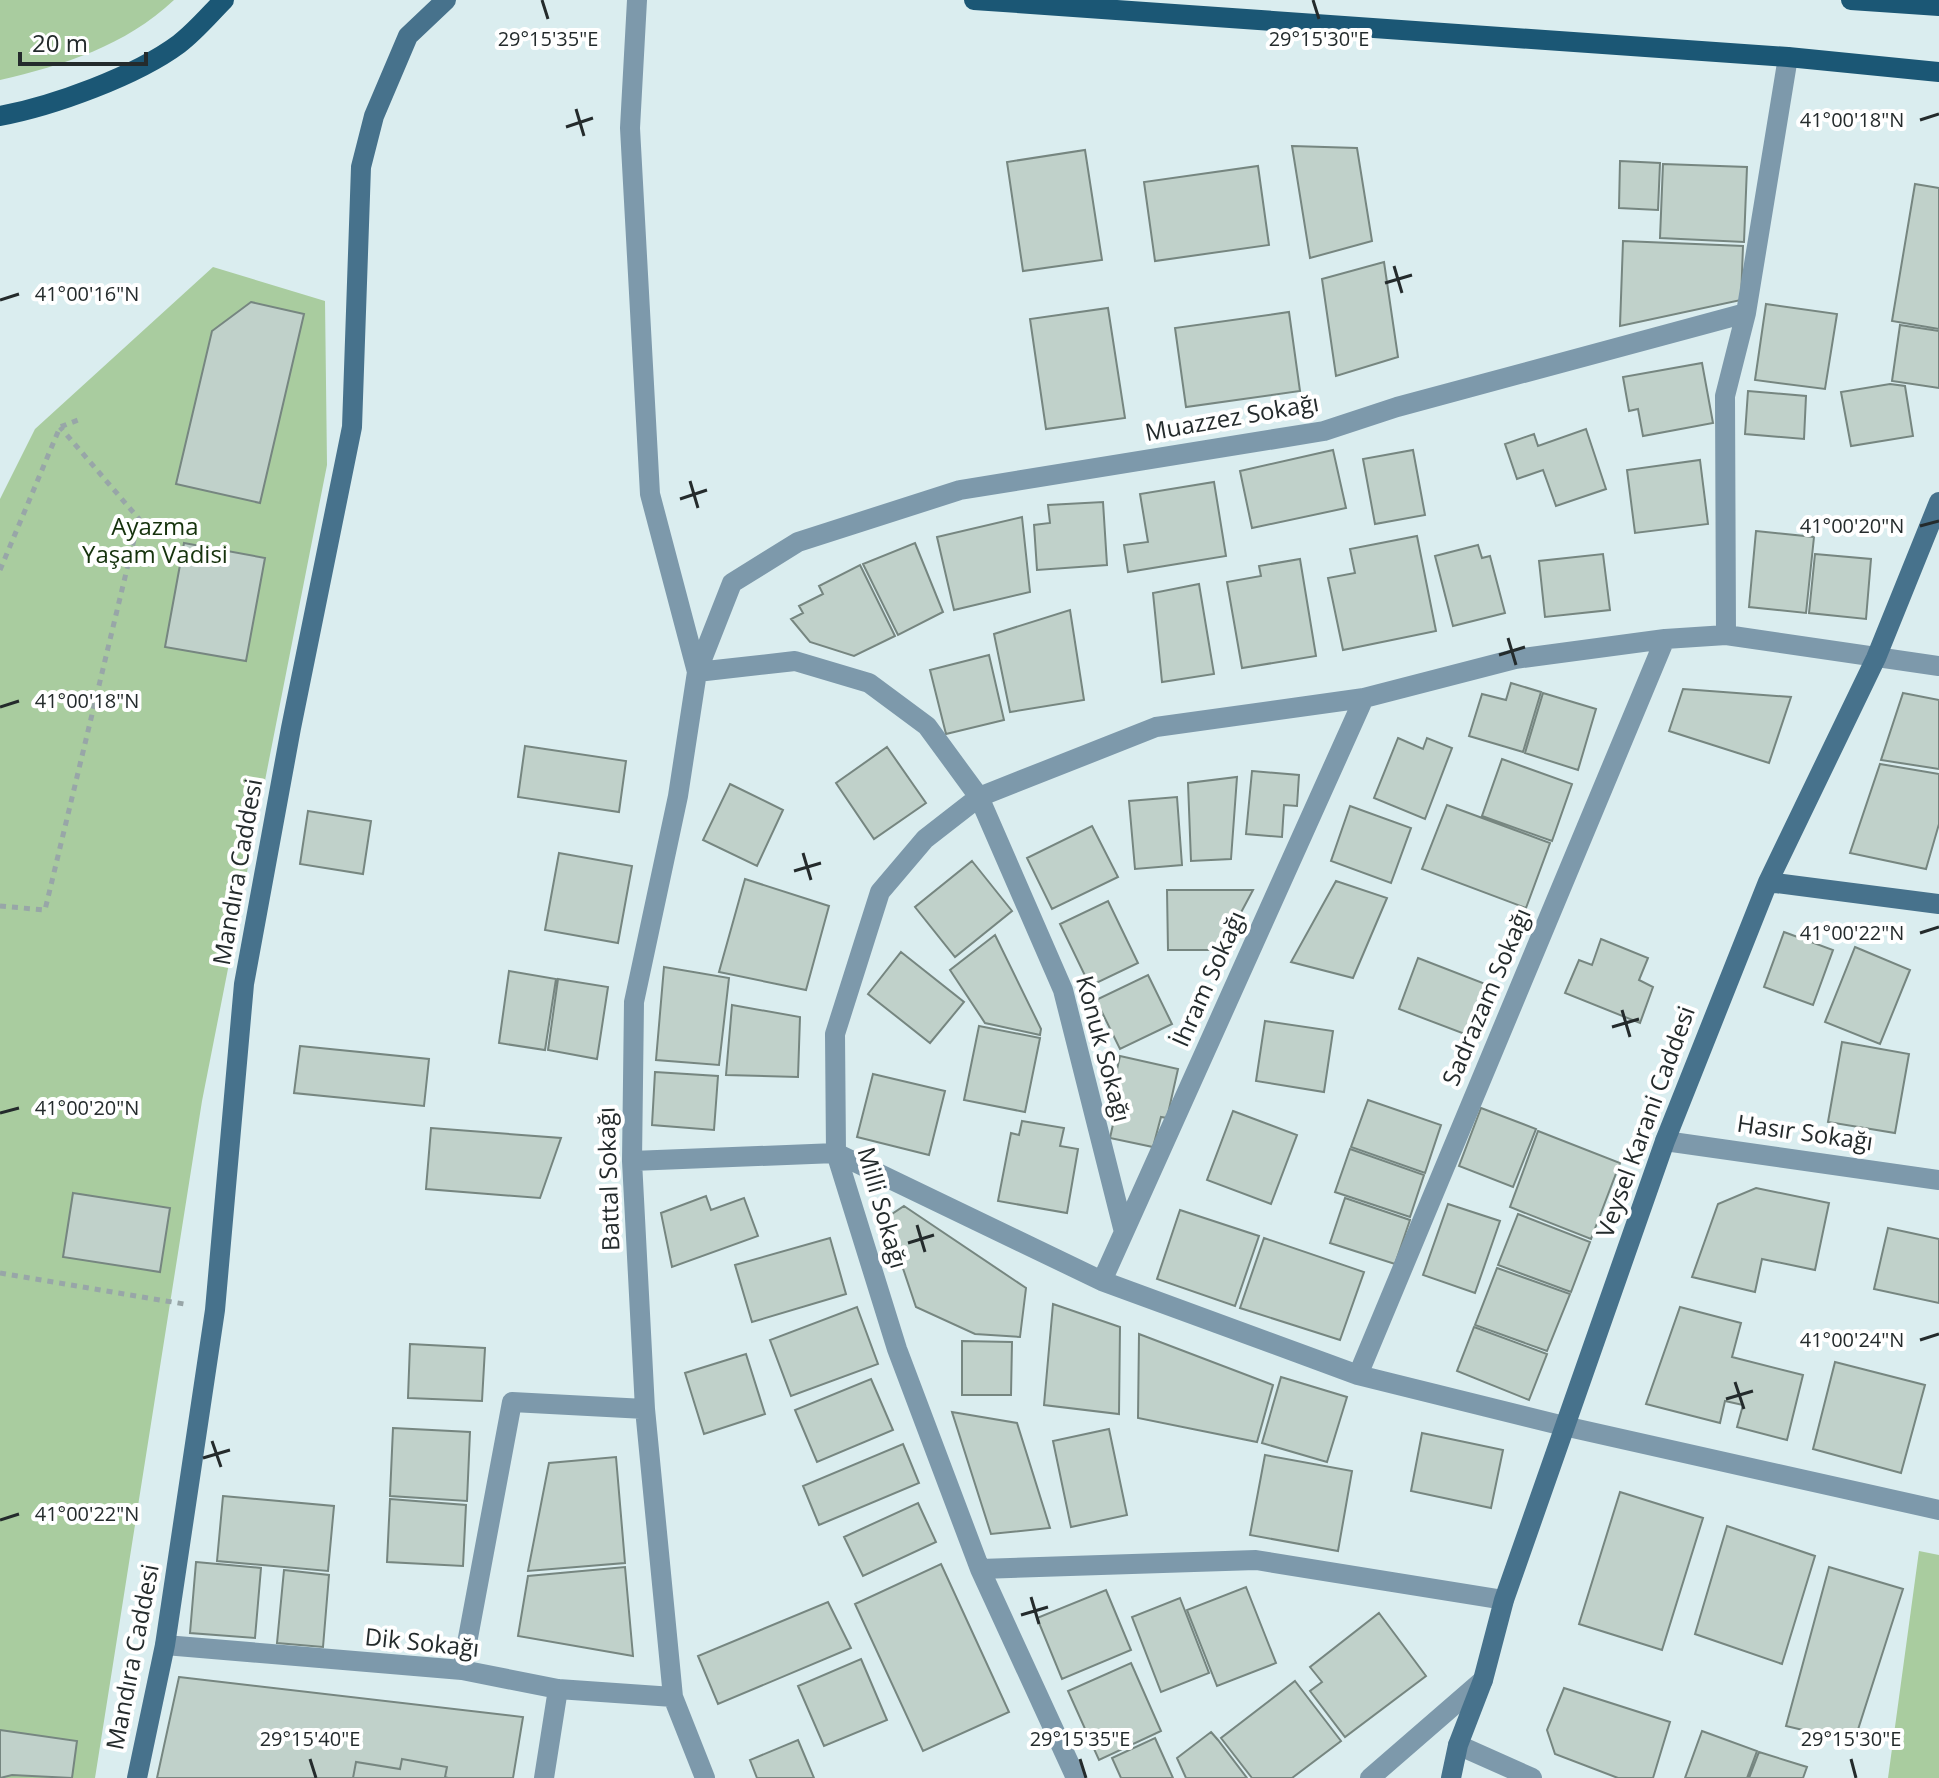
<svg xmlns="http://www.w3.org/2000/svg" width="1939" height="1778" viewBox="0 0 1939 1778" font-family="'Open Sans',sans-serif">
<rect width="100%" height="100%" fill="#daedef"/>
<path fill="#a9cc9f" d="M0 0H174C125 46 64 65 0 80Z
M213 267 325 301 327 465 202 1101 95 1778H0V499L35 429Z
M1919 1551 1939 1555V1778H1888Z"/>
<path fill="#c0d1ca" stroke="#768680" stroke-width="2" d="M1292 146 1357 148 1372 241 1310 258Z
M1085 150 1102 260 1023 271 1007 162Z
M1620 161 1660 163 1658 210 1619 208Z
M1663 164 1747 167 1744 242 1660 238Z
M1258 166 1269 245 1155 261 1144 182Z
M1915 184 1939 188V329L1892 321Z
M1623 241 1743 246 1741 300 1620 326Z
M1384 262 1398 357 1336 376 1322 279Z
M251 302 304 314 260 503 176 484 212 331Z
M1766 304 1837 314 1825 389 1755 380Z
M1108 308 1125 418 1046 429 1030 319Z
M1289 312 1300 391 1186 407 1175 328Z
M1900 325 1939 331V388L1892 381Z
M1702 363 1713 423 1643 436 1638 409 1629 411 1623 377Z
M1890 384 1905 386 1913 436 1851 446 1841 392Z
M1748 391 1806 396 1804 439 1745 434Z
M1586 429 1606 489 1556 506 1543 470 1517 479 1505 444 1534 434 1538 446Z
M1333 450 1346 508 1252 528 1240 471Z
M1413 450 1425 515 1375 524 1363 459Z
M1700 460 1708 524 1635 533 1627 470Z
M1214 482 1226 556 1128 572 1124 545 1148 542 1140 494Z
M1103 502 1107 565 1037 570 1034 525 1050 523 1048 505Z
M1022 517 1030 592 954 610 937 537Z
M1756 531 1814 537 1806 613 1749 607Z
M1417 536 1436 631 1343 650 1328 578 1355 573 1350 549Z
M184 543 265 558 246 661 165 647Z
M915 543 943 612 898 635 863 564Z
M1478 545 1482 558 1490 556 1505 613 1453 626 1435 556Z
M1603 554 1610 610 1545 617 1539 561Z
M1815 554 1871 559 1866 619 1809 613Z
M1300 559 1316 656 1242 668 1227 582 1261 576 1259 566Z
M860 565 895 636 854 656 810 642 791 619 803 613 799 606 823 594 819 586Z
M1199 584 1214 674 1162 682 1153 593Z
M1070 610 1084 700 1010 712 994 634Z
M989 655 1004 720 946 734 930 670Z
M1511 683 1541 692 1523 752 1469 736 1482 694 1506 700Z
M1683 689 1791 697 1769 763 1669 731Z
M1543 693 1596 709 1578 770 1525 753Z
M1903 693 1939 700V769L1881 760Z
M1398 738 1423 749 1427 738 1452 748 1425 819 1374 798Z
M525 746 626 761 619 812 518 797Z
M887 747 926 803 874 839 836 783Z
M1502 759 1572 784 1552 841 1482 816Z
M1880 764 1939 774V824L1926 869 1850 853Z
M1252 771 1299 775 1297 806 1284 805 1282 837 1246 834Z
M1237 777 1231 859 1191 861 1188 783Z
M730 784 783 810 757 866 703 840Z
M1177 797 1182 865 1135 869 1129 801Z
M1447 805 1550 843 1526 908 1422 869Z
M1350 806 1411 828 1391 883 1331 861Z
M308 811 371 821 363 874 300 864Z
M1092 826 1118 877 1052 909 1027 858Z
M559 853 632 866 618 943 545 930Z
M972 861 1012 911 955 957 915 907Z
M745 879 829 906 806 990 719 972Z
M1336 881 1387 898 1353 978 1291 962Z
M1167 890H1253L1221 950H1168Z
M1108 901 1138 963 1090 986 1060 924Z
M1784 932 1833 950 1813 1005 1764 987Z
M995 935 1041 1029 1040 1035 985 1023 950 970Z
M1601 939 1648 958 1639 980 1653 987 1640 1023 1565 993 1579 960 1592 965Z
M1855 947 1910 970 1880 1044 1825 1022Z
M901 952 964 1002 930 1043 868 994Z
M1418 958 1488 985 1470 1036 1399 1009Z
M664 967 729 978 719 1065 656 1060Z
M509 971 556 979 545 1050 499 1043Z
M1148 975 1172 1024 1120 1049 1096 1000Z
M558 979 608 987 597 1059 548 1050Z
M732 1005 800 1017 798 1077 726 1075Z
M1265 1021 1333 1031 1324 1092 1256 1081Z
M979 1026 1040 1038 1025 1112 964 1100Z
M1842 1042 1909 1054 1895 1133 1828 1122Z
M300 1046 429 1059 424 1106 294 1093Z
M1120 1056 1178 1069 1167 1118 1161 1117 1153 1147 1110 1138 1117 1106 1109 1105Z
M655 1072 718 1076 714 1130 652 1125Z
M873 1074 945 1091 929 1155 857 1137Z
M1368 1100 1441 1125 1425 1173 1351 1147Z
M1481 1108 1536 1129 1513 1187 1459 1166Z
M1233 1111 1297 1135 1271 1204 1207 1180Z
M1022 1121 1064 1128 1060 1146 1078 1149 1067 1213 998 1201 1011 1133 1019 1135Z
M431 1128 561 1138 540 1198 426 1189Z
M1538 1131 1620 1163 1591 1239 1510 1207Z
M1350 1149 1424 1175 1410 1217 1335 1192Z
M1756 1188 1829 1203 1815 1270 1762 1259 1755 1292 1692 1277 1718 1204Z
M73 1193 170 1208 160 1272 63 1257Z
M706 1196 711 1210 744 1198 758 1236 672 1267 661 1213Z
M1345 1198 1410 1220 1395 1264 1330 1243Z
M1448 1204 1500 1221 1475 1293 1423 1275Z
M904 1206 1026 1288 1020 1337 975 1334 916 1307 886 1218Z
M1180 1210 1259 1236 1235 1306 1157 1279Z
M1518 1214 1590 1242 1571 1292 1498 1265Z
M1888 1228 1939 1239V1303L1874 1289Z
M830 1238 846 1294 752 1322 735 1265Z
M1264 1238 1364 1272 1340 1340 1240 1308Z
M1497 1268 1570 1294 1547 1351 1475 1325Z
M1053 1304 1120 1327 1119 1414 1044 1405Z
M857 1307 878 1364 791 1396 770 1340Z
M1680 1307 1741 1323 1732 1357 1803 1375 1787 1440 1737 1427 1743 1405 1725 1401 1720 1423 1646 1404Z
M1474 1327 1547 1354 1529 1400 1457 1371Z
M1139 1334 1273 1385 1257 1442 1138 1418Z
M962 1341 1012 1342 1011 1395H962Z
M410 1344 485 1348 482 1401 408 1398Z
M746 1354 765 1414 704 1434 685 1373Z
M1835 1362 1925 1385 1901 1473 1813 1449Z
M1281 1377 1347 1397 1327 1462 1262 1443Z
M871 1379 893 1430 817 1462 795 1410Z
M952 1412 1017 1423 1050 1528 991 1534Z
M393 1428 470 1432 467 1501 390 1496Z
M1109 1429 1127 1515 1071 1527 1053 1441Z
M1422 1433 1503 1450 1491 1508 1411 1491Z
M903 1444 919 1483 819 1525 803 1486Z
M1265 1455 1352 1471 1338 1551 1250 1535Z
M616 1457 625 1563 528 1571 549 1463Z
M1620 1492 1703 1518 1662 1650 1579 1624Z
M223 1496 334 1506 328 1571 217 1561Z
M390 1499 466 1505 463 1566 387 1562Z
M918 1503 936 1542 863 1576 844 1537Z
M1727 1526 1815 1556 1782 1664 1695 1634Z
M196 1562 261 1568 255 1638 190 1633Z
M941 1564 1009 1712 923 1751 855 1604Z
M625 1567 633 1656 518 1636 528 1576Z
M1829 1567 1903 1589 1854 1742 1786 1726Z
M284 1570 329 1575 323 1647 277 1643Z
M1246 1587 1276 1663 1217 1686 1187 1610Z
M1106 1590 1131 1650 1062 1679 1037 1618Z
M1180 1598 1209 1673 1161 1692 1132 1617Z
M828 1602 851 1648 718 1704 698 1656Z
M1379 1613 1426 1676 1345 1737 1310 1691 1322 1682 1310 1667Z
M861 1659 887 1720 824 1746 798 1686Z
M1131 1663 1161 1731 1099 1760 1068 1691Z
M179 1677 523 1717 513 1778H157Z
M1295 1681 1341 1741 1292 1778H1252L1221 1738Z
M1564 1688 1670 1722 1653 1778H1618L1555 1754 1547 1730Z
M0 1730 77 1741 72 1778 12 1775 0 1778Z
M1702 1731 1757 1751 1747 1778H1685Z
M1211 1732 1218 1740 1247 1778H1186L1177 1758Z
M1155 1738 1173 1778H1121L1112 1758Z
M798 1740 814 1778H757L750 1760Z
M1759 1752 1807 1767 1803 1778H1749Z
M402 1759 447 1767 445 1777 448 1778H353L356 1762 400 1769Z"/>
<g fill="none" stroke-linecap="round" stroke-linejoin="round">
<path stroke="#98a6a8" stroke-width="5" stroke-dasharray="6 6" stroke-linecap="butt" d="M0 570 60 427 78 420
M0 906 45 910 139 519 60 427
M0 1273 184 1304"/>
<path stroke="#7d99ab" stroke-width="20" d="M637 0 630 128 650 494 697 672 795 661 869 683 927 726 979 797 1063 990 1124 1232
M1726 635 1725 396 1746 313 1788 57
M1665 1141 1939 1180
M632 1161 836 1153 1102 1281 1358 1375 1564 1426 1939 1510
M1102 1281 1364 698
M1358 1375 1665 639
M980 1569 897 1349 836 1153 835 1034 880 892 925 839 979 797 1156 727 1364 698 1515 659 1665 639 1726 635 1939 666
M165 1645 462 1670 558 1689 673 1697
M462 1670 512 1402 645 1409
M1458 1745 1532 1778
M544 1778 558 1689
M705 1778 673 1697 645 1409 632 1161 634 1002 678 796 697 672 732 583 798 542 960 490 1324 431 1397 407 1746 313
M1076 1778 980 1569 1256 1560 1504 1600
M1370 1778 1483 1680"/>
<path stroke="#47728c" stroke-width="20" d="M1768 882 1939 904
M137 1778 165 1645 215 1310 244 984 291 728 352 427 361 167 374 116 408 36 446 0
M1451 1778 1458 1745 1483 1680 1504 1600 1665 1141 1768 882 1876 658 1939 502"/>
<path stroke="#1b5775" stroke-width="20" d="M974 0 1788 57 1939 72
M1851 0 1939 6
M0 116C53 106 136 76 179 44 196 31 210 14 224 0"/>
</g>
<path fill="none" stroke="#242b2c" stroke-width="3" d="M542 0 548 19M1313 0 1319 19M576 109 584 136M1920 120 1939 114M566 127 593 118M1394 266 1402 293M1385 283 1412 275M0 300 19 294M690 481 698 508M680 499 707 490M1920 526 1939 521M1508 638 1516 665M1499 655 1525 647M0 707 19 701M803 853 811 880M794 871 821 863M1920 933 1939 927M1622 1010 1630 1037M1612 1027 1639 1019M0 1113 19 1108M917 1225 925 1252M908 1243 934 1235M1920 1340 1939 1334M1735 1382 1744 1409M1726 1399 1753 1391M212 1441 221 1467M203 1458 230 1450M0 1520 19 1514M1031 1597 1039 1624M1021 1615 1048 1607M310 1759 316 1778M1080 1759 1086 1778M1851 1759 1856 1778"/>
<g text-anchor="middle" stroke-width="8" stroke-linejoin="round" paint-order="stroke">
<g font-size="24" fill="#242b2c" stroke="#fff">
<text transform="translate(1232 418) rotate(-10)" y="8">Muazzez Sokağı</text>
<text transform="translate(238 872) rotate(-80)" y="8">Mandıra Caddesi</text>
<text transform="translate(1209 979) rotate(-66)" y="8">İhram Sokağı</text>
<text transform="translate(1487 997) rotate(-67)" y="8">Sadrazam Sokağı</text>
<text transform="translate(1103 1049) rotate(75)" y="8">Konuk Sokağı</text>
<text transform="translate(1646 1122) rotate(-70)" y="8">Veysel Karani Caddesi</text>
<text transform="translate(1805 1133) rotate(8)" y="8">Hasır Sokağı</text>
<text transform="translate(609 1179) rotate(-92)" y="8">Battal Sokağı</text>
<text transform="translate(882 1208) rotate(74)" y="8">Milli Sokağı</text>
<text transform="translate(422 1643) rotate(6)" y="8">Dik Sokağı</text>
<text transform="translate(133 1657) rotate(-79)" y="8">Mandıra Caddesi</text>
</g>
<g font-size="24" fill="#15320c" stroke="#fff">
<text x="155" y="535">Ayazma<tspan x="155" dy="28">Yaşam Vadisi</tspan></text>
</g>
</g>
<g font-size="20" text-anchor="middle" fill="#242b2c" stroke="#fff" stroke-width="8" stroke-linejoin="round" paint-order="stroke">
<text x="548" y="46">29°15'35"E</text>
<text x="1319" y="46">29°15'30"E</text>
<text x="1852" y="127">41°00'18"N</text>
<text x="87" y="301">41°00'16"N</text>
<text x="1852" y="533">41°00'20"N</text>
<text x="87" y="708">41°00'18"N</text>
<text x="1852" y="940">41°00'22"N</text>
<text x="87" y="1115">41°00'20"N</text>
<text x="1852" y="1347">41°00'24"N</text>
<text x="87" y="1521">41°00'22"N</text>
<text x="310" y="1746">29°15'40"E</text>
<text x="1080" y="1746">29°15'35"E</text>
<text x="1851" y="1746">29°15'30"E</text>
</g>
<path d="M20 52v12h126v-12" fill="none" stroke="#242b2c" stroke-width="4"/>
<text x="32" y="52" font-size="24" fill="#242b2c" stroke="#ffffff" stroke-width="6" paint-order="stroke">20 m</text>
</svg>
